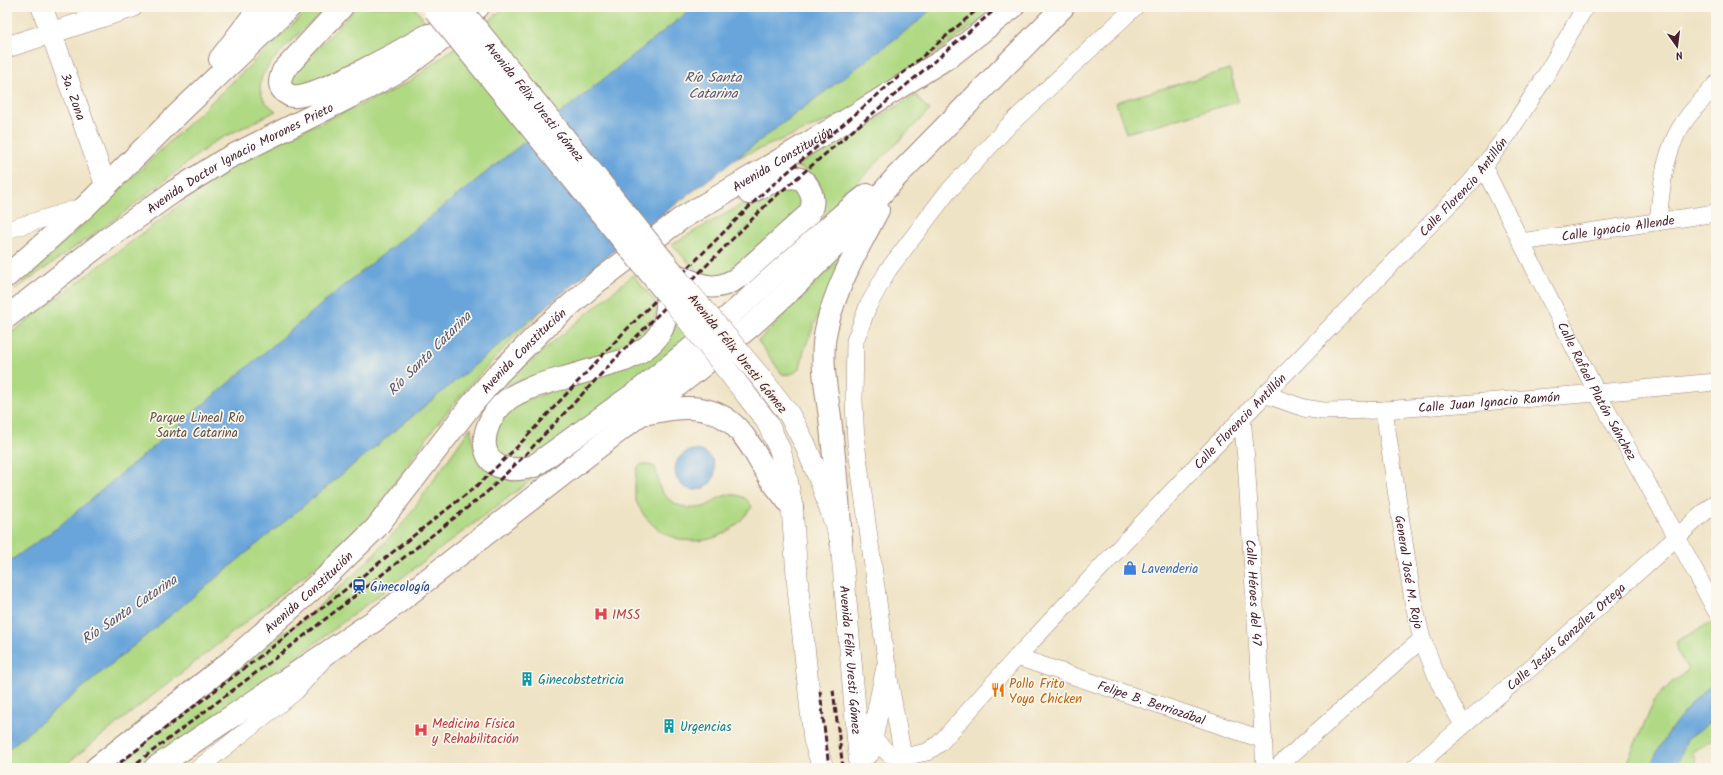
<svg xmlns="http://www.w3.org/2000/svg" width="1723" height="775" viewBox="0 0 1723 775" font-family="Kalam,sans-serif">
<rect width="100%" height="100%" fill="#fbf7ec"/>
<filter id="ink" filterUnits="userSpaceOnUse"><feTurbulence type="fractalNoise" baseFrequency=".025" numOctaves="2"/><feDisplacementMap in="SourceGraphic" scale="8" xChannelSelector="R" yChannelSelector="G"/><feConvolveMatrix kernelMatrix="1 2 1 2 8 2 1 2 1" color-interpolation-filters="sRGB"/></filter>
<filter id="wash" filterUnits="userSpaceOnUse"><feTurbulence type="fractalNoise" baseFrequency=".012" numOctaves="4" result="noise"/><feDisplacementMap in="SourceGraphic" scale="16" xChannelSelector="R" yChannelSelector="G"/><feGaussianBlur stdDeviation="0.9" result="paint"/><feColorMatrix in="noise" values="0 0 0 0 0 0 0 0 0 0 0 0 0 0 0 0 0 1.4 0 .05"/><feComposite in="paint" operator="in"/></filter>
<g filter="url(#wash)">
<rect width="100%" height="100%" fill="#efe3c5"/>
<path fill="#b0d984" stroke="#7d7c58" d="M311 7H328C313 21 264 63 261 80 258 95 265 103 276 111L214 142 118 217 14 290Z
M357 7H414L429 26 297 89 291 86 289 79Z
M505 7H1000L860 107 704 172 576 278 514 338 468 387 433 429 372 515 333 553 61 768H7V336L230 167 267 146 390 92 412 80 488 22Z
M1230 69 1238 102 1126 133 1116 102Z
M916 95 924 105 930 110 823 216C825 189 822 175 795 166Z
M795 186 803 201 801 211 729 276 705 281 672 244 773 187Z
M853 245 833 284 814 325 804 350 800 368 794 373 788 375 782 374 758 341Z
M633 275 654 300 657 311 649 334 616 354 501 386Z
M676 323 692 341 534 458 507 461 493 446 499 421 511 406 658 351 669 340Z
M471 427C473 452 478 468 503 477 506 478 511 480 515 480 521 481 528 479 534 478L293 660 142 768H102L216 680 307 617 367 562 405 521Z
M642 464H646L655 467C658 474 657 483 661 490 671 507 694 513 710 504 714 502 717 498 721 497 733 492 747 495 752 507 744 517 735 529 723 534 695 548 662 540 644 515 640 509 636 503 635 496 634 487 636 477 637 468Z
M1712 622 1716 628V736L1693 752 1697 768H1624L1655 700 1670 684 1688 670 1676 649 1677 641Z"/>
<path fill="#69a5da" stroke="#5a6282" d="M694 7H933L920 20 612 252 7 750V563L57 528 342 287Z
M675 470a20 20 0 1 1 40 0a20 20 0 1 1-40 0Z
M1716 681V718L1687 739 1676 768H1650C1663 734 1688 704 1716 681Z"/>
</g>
<g filter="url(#ink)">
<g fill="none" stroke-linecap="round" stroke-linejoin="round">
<defs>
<g id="minor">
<path id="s1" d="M1484 168 1597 393 1677 537 1716 611"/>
<path d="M1658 222C1661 193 1663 164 1675 138 1684 117 1702 101 1716 84"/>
<path d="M7 230 82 207"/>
<path id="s2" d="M1521 242 1716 213"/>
<path id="s3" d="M1264 394 1304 408 1323 411 1384 410 1597 393 1716 382"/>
<path id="s4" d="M1384 410 1413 601 1422 639 1439 682 1463 725"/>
<path id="s5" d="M1242 418 1246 459 1265 768"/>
<path id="s6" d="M1017 657 1264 740"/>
<path id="s7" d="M866 731 889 754 903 757 927 752 940 743 1017 657 1211 450 1472 181 1508 134 1543 80 1585 7"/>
<path d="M903 757 887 667 856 443 854 401 855 341 868 306 888 270 946 194 1009 125 1135 7"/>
<path d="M199 768 296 691 322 661"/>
<path d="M1276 768 1422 639"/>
<path id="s8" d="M1414 768 1534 665 1716 502"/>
</g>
<g id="major">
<path id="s9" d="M42 7 106 186"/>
<path d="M7 47 132 7"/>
<path id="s10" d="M762 379 789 414 805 444 821 483 841 541 860 768"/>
<path d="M745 393 767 422 780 450 787 479 792 507 798 589 814 740 823 768"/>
<path d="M869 753 887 667"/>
</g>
<g id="highway">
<path d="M342 7 283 71C281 77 278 83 282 89 284 92 288 95 292 96 314 100 406 48 428 35"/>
<path d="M220 59 260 7"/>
<path d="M674 274C700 285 714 294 739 277L809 214C813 205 814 200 810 191 801 163 765 185 749 193"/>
<path d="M7 276 86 206 177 115 290 7"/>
<path d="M667 294C669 330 657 345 625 360 605 366 584 372 564 378 545 383 523 388 507 400 471 430 478 483 534 466L641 389 694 346 737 309 843 214 867 195"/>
<path id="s11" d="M7 317 107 239 173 192 224 160 364 90 404 68 441 40 478 7"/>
<path d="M641 414C657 412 674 407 690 408 737 410 748 443 770 478 777 488 785 497 792 507"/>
<path d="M841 541C839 500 834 459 830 417 826 389 820 358 826 330 835 288 858 248 878 210"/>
<path id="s12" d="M96 768 231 661 325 578 376 528 468 409 497 375 546 326 597 282 682 218 842 123 953 54 1013 7"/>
<path d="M155 768 374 621 695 372 752 325 795 286 839 242 897 176 1063 7"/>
</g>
</defs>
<use href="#minor" stroke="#9c8178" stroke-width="18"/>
<use href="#major" stroke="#9c8178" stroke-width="22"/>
<use href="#highway" stroke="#9c8178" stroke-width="24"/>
<use href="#minor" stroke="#fff" stroke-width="17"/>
<use href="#major" stroke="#fff" stroke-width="21"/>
<use href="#highway" stroke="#fff" stroke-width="22"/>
<path stroke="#4a1f2b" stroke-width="3" stroke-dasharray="6 3" stroke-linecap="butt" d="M833 690 843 768
M820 691 829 768
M113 768 275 645 479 484 517 447 626 330 762 194 980 7
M130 768 282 653 486 493 525 455 635 338 770 201 998 7"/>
<defs>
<path id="major-bridge" d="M674 274 762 379
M667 294 745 393"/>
<g id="highway-bridge">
<path id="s13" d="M459 7 674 274"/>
<path d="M435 10 667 294"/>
</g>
</defs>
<use href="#major-bridge" stroke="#9c8178" stroke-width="22" stroke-linecap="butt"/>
<use href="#highway-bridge" stroke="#9c8178" stroke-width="24" stroke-linecap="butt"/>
<use href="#major-bridge" stroke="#fff" stroke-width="21"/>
<use href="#highway-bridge" stroke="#fff" stroke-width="22"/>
</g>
</g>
<defs>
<symbol id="shop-bare" viewBox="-9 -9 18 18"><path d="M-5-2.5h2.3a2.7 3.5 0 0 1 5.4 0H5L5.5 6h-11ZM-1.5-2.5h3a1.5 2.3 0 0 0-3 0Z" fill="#3f7fe0" stroke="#fbf7ec" stroke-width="2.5" paint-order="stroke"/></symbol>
<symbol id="station-bare" viewBox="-9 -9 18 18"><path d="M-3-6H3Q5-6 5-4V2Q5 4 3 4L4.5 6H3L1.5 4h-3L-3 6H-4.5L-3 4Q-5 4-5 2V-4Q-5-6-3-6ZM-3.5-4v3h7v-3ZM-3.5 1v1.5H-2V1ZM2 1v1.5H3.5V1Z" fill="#1a4fb4" stroke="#fbf7ec" stroke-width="2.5" paint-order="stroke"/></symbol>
<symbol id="hospital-bare" viewBox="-9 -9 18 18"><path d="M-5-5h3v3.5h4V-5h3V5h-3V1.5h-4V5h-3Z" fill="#e0444e" stroke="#fbf7ec" stroke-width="2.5" paint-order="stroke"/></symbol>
<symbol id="building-bare" viewBox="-9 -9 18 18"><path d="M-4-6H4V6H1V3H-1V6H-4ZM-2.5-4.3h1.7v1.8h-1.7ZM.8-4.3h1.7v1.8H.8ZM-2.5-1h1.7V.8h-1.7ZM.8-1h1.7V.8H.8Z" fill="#0f9aa8" stroke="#fbf7ec" stroke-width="2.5" paint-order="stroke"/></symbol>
<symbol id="restaurant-bare" viewBox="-9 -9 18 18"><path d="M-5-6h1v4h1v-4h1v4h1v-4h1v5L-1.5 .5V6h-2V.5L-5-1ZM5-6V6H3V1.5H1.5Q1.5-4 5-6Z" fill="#e8710a" stroke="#fbf7ec" stroke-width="2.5" paint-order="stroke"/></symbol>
</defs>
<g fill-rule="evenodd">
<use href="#shop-bare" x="1120" y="558" width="20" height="20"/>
<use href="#station-bare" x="349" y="576" width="20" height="20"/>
<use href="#hospital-bare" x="591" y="604" width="20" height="20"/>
<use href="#building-bare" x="517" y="669" width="20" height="20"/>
<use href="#restaurant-bare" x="988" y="680" width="20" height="20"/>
<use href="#building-bare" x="659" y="716" width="20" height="20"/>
<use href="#hospital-bare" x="411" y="720" width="20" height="20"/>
</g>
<g text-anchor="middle" stroke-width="3.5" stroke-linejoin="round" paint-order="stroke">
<g font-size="13" fill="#4a1f2b" stroke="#fbf7ec">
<text dy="5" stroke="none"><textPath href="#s9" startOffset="95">3a. Zona</textPath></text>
<text dy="5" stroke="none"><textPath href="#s13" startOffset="121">Avenida Félix Uresti Gómez</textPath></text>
<text dy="5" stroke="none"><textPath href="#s11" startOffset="283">Avenida Doctor Ignacio Morones Prieto</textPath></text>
<text dy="5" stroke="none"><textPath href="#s12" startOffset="924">Avenida Constitución</textPath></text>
<text dy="5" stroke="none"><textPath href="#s7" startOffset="851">Calle Florencio Antillón</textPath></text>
<text dy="5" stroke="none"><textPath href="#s2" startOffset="98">Calle Ignacio Allende</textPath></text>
<text dy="5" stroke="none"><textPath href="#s12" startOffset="600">Avenida Constitución</textPath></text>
<text transform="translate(738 353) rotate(51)" y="5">Avenida Félix Uresti Gómez</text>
<text dy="5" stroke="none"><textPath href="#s1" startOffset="250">Calle Rafael Platón Sánchez</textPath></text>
<text dy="5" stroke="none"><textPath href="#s3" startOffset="228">Calle Juan Ignacio Ramón</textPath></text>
<text dy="5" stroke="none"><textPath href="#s7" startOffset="527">Calle Florencio Antillón</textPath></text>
<text dy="5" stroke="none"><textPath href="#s4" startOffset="164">General José M. Rojo</textPath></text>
<text dy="5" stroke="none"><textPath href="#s12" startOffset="276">Avenida Constitución</textPath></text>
<text dy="5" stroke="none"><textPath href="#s5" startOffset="175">Calle Héroes del 47</textPath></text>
<text dy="5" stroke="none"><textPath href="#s8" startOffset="201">Calle Jesús González Ortega</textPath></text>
<text dy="5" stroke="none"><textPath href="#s10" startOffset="301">Avenida Félix Uresti Gómez</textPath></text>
<text dy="5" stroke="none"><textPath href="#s6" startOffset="142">Felipe B. Berriozábal</textPath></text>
</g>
<g font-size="13" fill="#644e41" stroke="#fbf7ec">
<text x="197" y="422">Parque Lineal Río<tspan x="197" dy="15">Santa Catarina</tspan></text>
</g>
<g font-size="13" fill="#366cbe" stroke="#fbf7ec" text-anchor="start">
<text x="1141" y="573">Lavenderia</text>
</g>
<g font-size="13" fill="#164399" stroke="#fbf7ec" text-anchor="start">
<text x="370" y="591">Ginecología</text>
</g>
<g font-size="13" fill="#be3a42" stroke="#fbf7ec" text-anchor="start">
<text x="612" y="619">IMSS</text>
<text x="432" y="728">Medicina Física<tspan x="432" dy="15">y Rehabilitación</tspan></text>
</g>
<g font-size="13" fill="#0d838f" stroke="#fbf7ec" text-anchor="start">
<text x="538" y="684">Ginecobstetricia</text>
<text x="680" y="731">Urgencias</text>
</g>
<g font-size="13" fill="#c56008" stroke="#fbf7ec" text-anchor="start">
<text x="1009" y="688">Pollo Frito<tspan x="1009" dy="15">Yoya Chicken</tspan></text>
</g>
<g font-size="14" font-style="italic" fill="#565571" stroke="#fbf7ec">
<text x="713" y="82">Río Santa<tspan x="713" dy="16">Catarina</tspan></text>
<text transform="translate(429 353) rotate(-45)" y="5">Río Santa Catarina</text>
<text transform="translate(129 609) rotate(-34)" y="5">Río Santa Catarina</text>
</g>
</g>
<rect width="1723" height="775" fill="none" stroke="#fbf7ec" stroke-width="24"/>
<g transform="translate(1677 46) rotate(166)" stroke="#fbf7ec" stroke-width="3" paint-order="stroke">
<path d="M0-3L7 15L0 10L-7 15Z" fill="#4a1f2b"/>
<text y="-6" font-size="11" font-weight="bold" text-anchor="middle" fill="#4a1f2b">N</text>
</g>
</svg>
